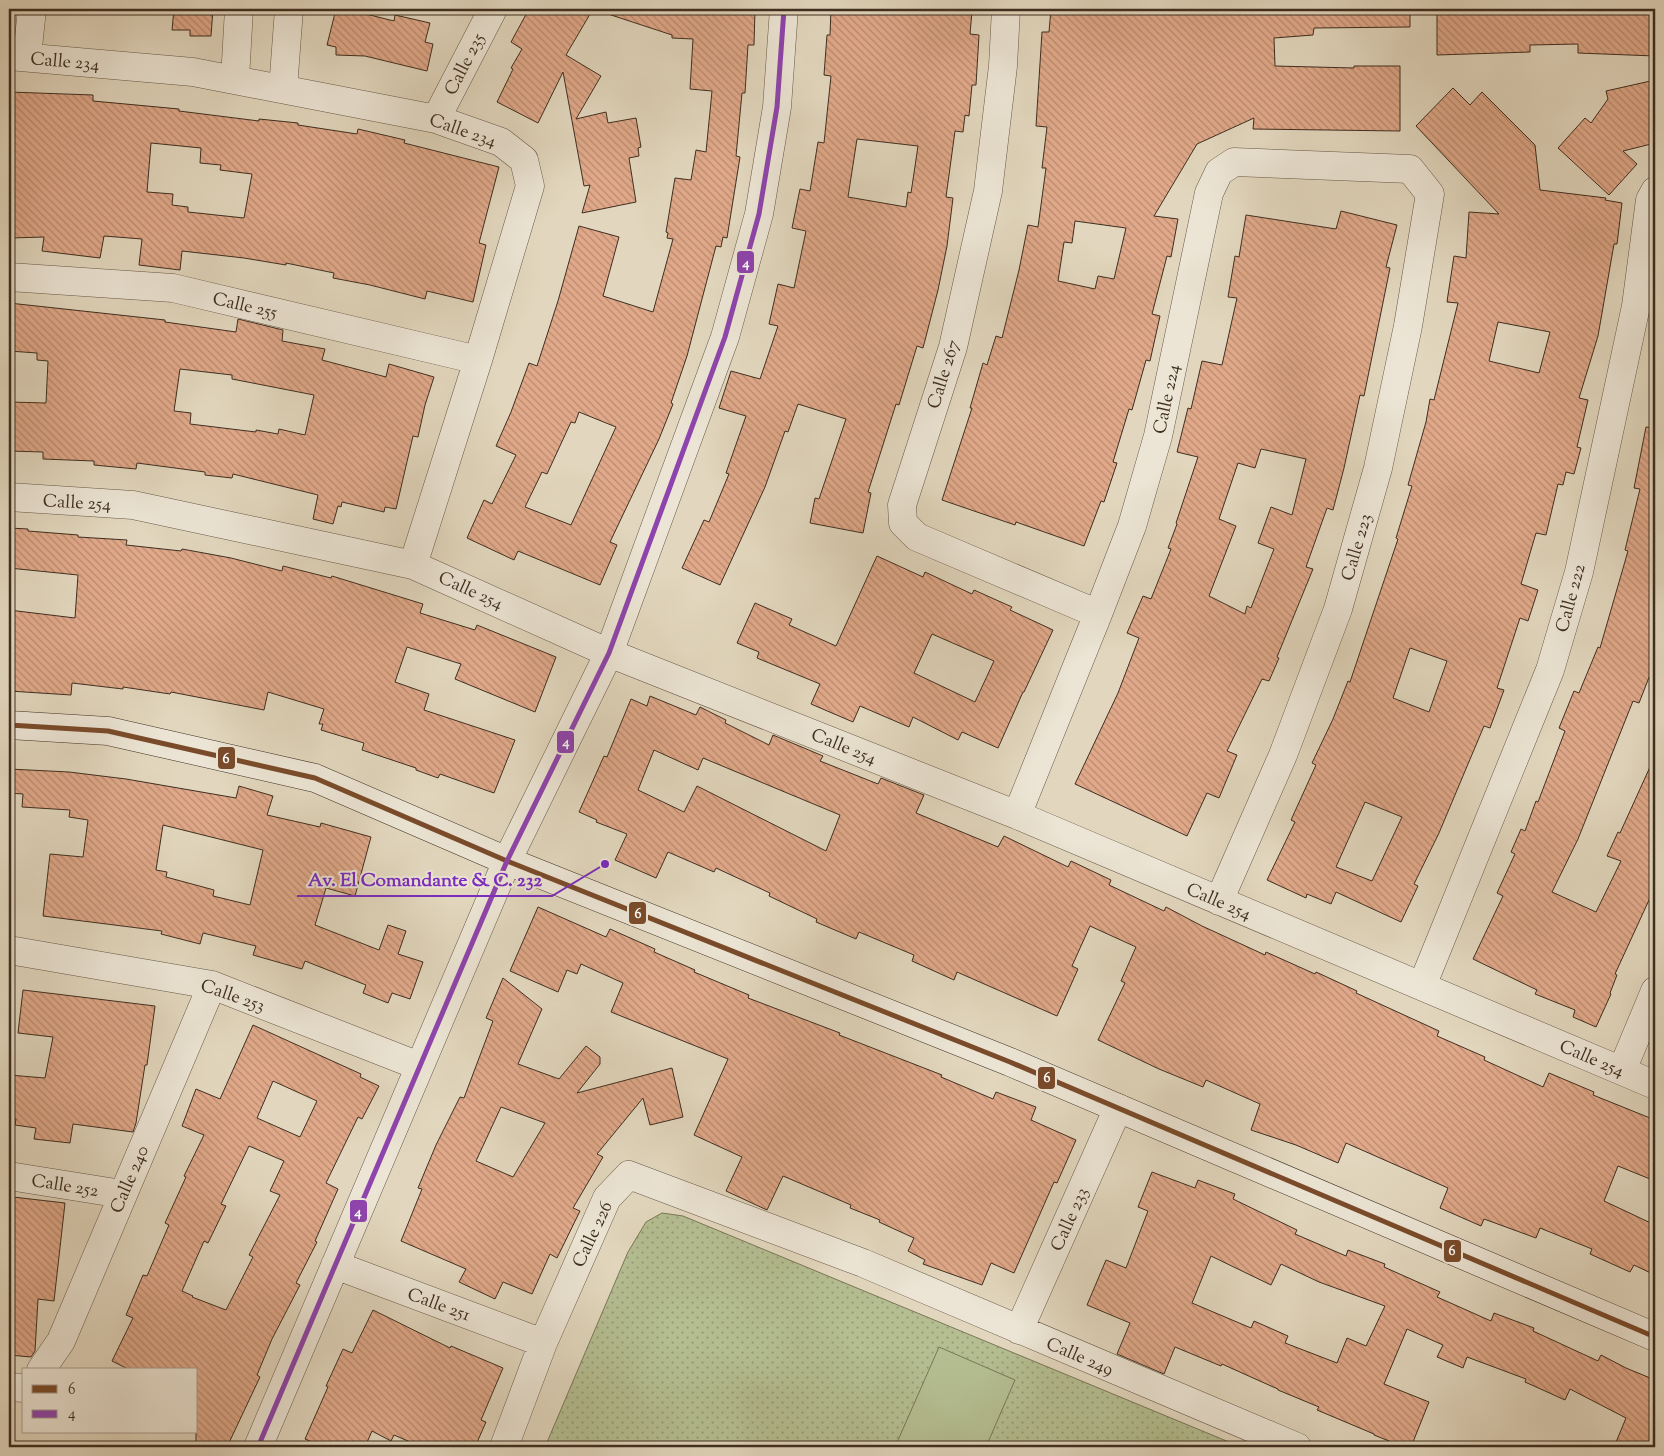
<svg xmlns="http://www.w3.org/2000/svg" width="1664" height="1456" viewBox="0 0 1664 1456" font-family="'Sorts Mill Goudy',serif">
<defs>
<pattern id="grass-dots" width="8" height="8" patternUnits="userSpaceOnUse" patternTransform="scale(1.25)"><rect width="8" height="8" fill="#b4be91"/><path d="M2 2h.1M6 6h.1" fill="none" stroke="#949b76" stroke-width="1.8" stroke-linecap="round"/></pattern>
<pattern id="building-back-hatch" width="6" height="6" patternUnits="userSpaceOnUse" patternTransform="scale(1.25)"><rect width="6" height="6" fill="#e1a98a"/><path d="M-1 5l2 2M0 0l6 6M5-1l2 2" fill="none" stroke="#b88a70"/></pattern>
</defs>
<rect width="100%" height="100%" fill="#e2d7be"/>
<filter id="stains"><feTurbulence type="fractalNoise" baseFrequency=".004" numOctaves="4"/><feColorMatrix values="0 0 0 0 .2 0 0 0 0 .09 0 0 0 0 .02 0 0 0 .5 -.17"/></filter>
<radialGradient id="worn" r=".72"><stop offset=".6" stop-color="#630" stop-opacity="0"/><stop offset="1" stop-color="#630" stop-opacity=".3"/></radialGradient>
<path fill="url(#grass-dots)" stroke="#7a7658" d="M662 1213 683 1216 1241 1447H545L628 1252 646 1222Z"/>
<path fill="#b4be91" stroke="#7a7658" d="M939 1347 1015 1380 986 1447H895Z"/>
<path fill="url(#building-back-hatch)" stroke="#3f2e20" fill-rule="evenodd" d="M174 9H213L211 36H190V30H172Z
M336 9H358V12L394 21 395 15 430 23 425 42 433 44 427 71 365 56 336 55V47L327 45Z
M529 9H593L566 55 601 76 576 119 606 112 608 123 636 118 641 147 638 148 639 156 629 158 636 202 582 213 590 185 584 186 563 72 538 123 497 102 513 69 511 68 522 49 511 42Z
M606 9H755L754 45H748L745 93H742L736 156 740 157 727 238 723 237 721 247 716 246 687 356 671 403 673 404 659 439 610 542 617 545 600 585 518 551 514 560 467 538 484 500 492 504 516 455 496 446 511 412 529 363 537 366 558 301 579 226 619 237 603 296 653 312 673 239 667 238 668 233 666 232 675 178 691 180 696 150 706 152 712 91 690 89 693 39 672 38V35L605 13ZM579 412 616 427 571 525 525 507 542 472 547 474 571 422 575 423Z
M831 9H964V11H972L970 34 979 35 976 85H972L969 116 965 115 963 132 955 131 946 197 953 198 947 246 938 290 923 348 917 346 899 405 896 404 868 492 871 493 863 533 810 523 815 498 819 499 846 419 798 404 788 432 785 431 765 487 720 585 682 568 704 520 709 522 729 474 726 473 746 416 719 408 731 371 760 379 778 326 769 324 778 284 794 288 806 231 792 228 800 189 810 191 818 142 824 143 831 76 824 75 827 35H830ZM857 139 918 146 911 193 908 192 906 207 848 197Z
M1051 9H1410V27L1314 28 1313 35 1274 38 1275 66 1354 68V66H1400V131L1253 129 1254 118 1197 144 1154 216 1178 219 1171 257 1167 256 1152 314 1160 316 1150 361 1146 360 1132 410 1129 409 1113 462 1117 463 1104 502 1101 501 1084 546 1016 522 1015 525 942 500 972 408H970L983 363 987 365 996 336 1002 338 1019 270 1028 225 1038 227 1046 168H1042L1047 127 1036 126 1042 32H1049ZM1075 221 1126 228 1114 279 1098 276 1095 289 1058 281 1064 242 1072 243Z
M1437 9H1655V56L1578 53V44L1530 45V52L1437 55Z
M1655 80V143L1623 151 1637 164 1609 195 1558 148 1585 118 1591 123 1608 99 1606 91Z
M1453 88 1470 105 1482 92 1535 145 1540 190 1606 198 1605 200 1622 203 1617 244H1614L1598 336 1579 398 1588 400 1577 447 1581 448 1574 474 1566 472 1563 485 1558 484 1546 535 1536 533 1521 584 1538 590 1528 621 1520 618 1497 688 1504 690 1490 728 1484 726 1439 833 1414 884 1418 886 1401 922 1336 892 1331 904 1307 894 1306 898 1267 880 1295 822 1291 820 1316 765 1312 763 1333 719 1348 681 1350 682 1398 539 1396 538 1412 486 1408 485 1426 422 1430 399 1434 400 1458 303 1447 302 1448 295 1454 256 1466 258 1469 212 1499 214 1416 126ZM1498 322 1550 332 1539 373 1489 361ZM1410 648 1447 661 1429 712 1393 698ZM1365 802 1402 817 1372 881 1336 867Z
M9 92 93 95V101L179 109V111L259 121V119L298 123V125L357 134 358 129 405 140 404 143 499 167 479 243 486 245 473 302 427 291 425 299 370 285 333 278 334 273 286 263V265L244 258 182 251 180 270 139 265 142 239 104 236 100 258 42 251 44 237 9 238ZM151 143 201 148 200 163 221 165 220 170 252 174 244 218 188 212V207L172 205 173 194 147 192Z
M1341 211 1397 225 1386 267 1390 268 1364 396 1360 395 1344 468 1333 510 1327 508 1306 567 1313 569 1277 657 1279 658 1269 681 1262 679 1227 751 1237 755 1219 798 1207 793 1187 836 1075 784 1118 693 1139 638 1127 633 1143 596 1151 599 1171 549 1168 548 1177 524 1176 523 1198 457 1177 452 1188 408 1191 409 1202 361 1222 365 1237 298 1228 297 1235 256 1239 257 1246 215 1336 229ZM1261 449 1306 459 1292 515 1271 507 1258 543 1274 549 1251 608 1247 606 1245 614 1209 596 1236 526 1219 519 1238 463 1255 468Z
M9 303 165 320V322L236 332 238 319 283 330 282 341 325 349 322 360 386 377 389 364 434 377 425 405 418 437 413 436 396 509 385 507 384 512 342 502 341 507 338 506 333 524 313 519 318 495 233 474 232 478 205 475V472L137 463 136 469 94 465V461L43 459V452L9 451V402L46 403 48 361 37 360V353L9 351ZM180 369 232 375V379L314 395 305 435 279 429 278 434 256 430V432L190 424 191 413 174 411Z
M1646 427 1655 428V662L1639 703 1633 701 1578 839 1552 892 1596 912 1621 861 1607 856 1618 832 1620 833 1655 756V887L1615 974 1617 975 1610 993 1611 994 1596 1027 1573 1017 1575 1010 1535 994 1537 990 1473 959 1503 896 1497 893 1515 854 1511 852 1521 829 1525 831 1536 801 1538 802 1565 731 1559 728 1574 691 1579 693 1598 647 1600 648 1628 551 1625 550 1640 489 1634 488Z
M9 528 28 529V531L78 535V537L127 540 126 545 181 551 182 549 231 558 282 571 283 566 331 578 332 576 423 604 420 613 475 630 477 625 556 657 535 712 455 679 461 664 407 647 395 682 429 694 424 710 515 740 494 793 440 774 438 778 416 770V768L362 750 364 743 321 730 323 724H319L324 709 268 692 264 710 171 692 170 694 123 687V689L72 683 71 695 9 691V610L75 618 78 575 9 568Z
M877 556 923 577 925 572 972 594 974 590 1012 607 1010 610 1053 630 1024 692H1023L998 748 962 732 958 740 913 717 909 727 860 706 853 722 811 704 820 684 757 658 759 652 737 643 755 603 792 619 789 625 836 646ZM932 634 994 661 975 702 914 673Z
M650 696 696 715 700 707 726 720 725 723 769 745 773 735 823 756 820 761 878 784 881 778 924 795 916 813 998 847 1004 836 1068 867 1071 861 1111 880 1109 885 1164 911 1166 907 1202 926 1265 955 1266 952 1315 974 1316 972 1357 991 1356 993 1439 1031 1437 1036 1485 1057 1484 1060 1543 1087 1549 1073 1594 1092 1593 1095 1655 1120V1181L1618 1166 1604 1201 1655 1225V1275L1634 1265 1630 1272 1590 1254 1592 1249 1540 1228 1536 1238 1484 1219 1481 1226 1440 1208 1448 1188 1346 1143 1338 1163 1296 1145 1251 1130 1260 1104 1206 1080 1203 1087 1159 1069 1098 1040 1125 983 1121 981 1136 947 1090 926 1072 966 1078 969 1057 1016 957 972 954 980 912 961 914 955 859 932 856 939 816 922 817 919 769 896 770 893 716 868 714 872 668 852 656 878 615 860 627 834 596 822 597 820 579 812 604 756 607 757 631 699 647 706ZM654 750 698 770 703 758 840 815 826 851 697 786 684 812 638 790Z
M9 769 69 772 126 779 236 798 239 786 273 796 267 815 320 827 321 823 371 837 355 896 326 888 315 925 379 950 388 925 406 931 398 954 423 962 410 999 392 993 388 1003 363 993 366 985 305 961 302 969 253 955 256 946 203 933 200 944 161 934 162 931 43 916 50 854 83 857 88 820 69 817 70 810 22 807 23 794 9 793ZM163 825 263 850 250 905 213 896 214 890 166 877 167 872 156 870Z
M538 907 606 937 610 929 655 949 654 952 695 970 694 972 749 995 748 998 840 1033 839 1035 942 1075 941 1077 993 1099 996 1092 1036 1107 1031 1120 1076 1140 1057 1183 1054 1182 1014 1273 991 1263 982 1285 923 1264 925 1260 908 1251 914 1238 879 1222 880 1220 850 1208 851 1205 783 1176 767 1210 726 1191 742 1157 694 1135 728 1059 611 1012 623 983 581 964 577 974 567 970 558 992 510 971Z
M503 978 542 1009 518 1064 559 1079 586 1046 600 1057V1064L577 1093 672 1068 683 1117 650 1125 643 1098 597 1154 603 1157 573 1208 580 1211 557 1258 550 1254 532 1294 503 1282 495 1299 459 1282 466 1269 401 1241 422 1189 418 1188 436 1145 460 1097 464 1098 493 1021 486 1018ZM501 1107 545 1123 513 1177 476 1161Z
M23 990 155 1006 147 1065H145L136 1123 133 1132 73 1124 70 1143 34 1139 36 1128 15 1125 16 1119 9 1118V1075L45 1078 53 1037 18 1033Z
M253 1025 361 1074 360 1077 379 1086 362 1119 358 1117 326 1183 338 1189 315 1241 317 1242 296 1283 300 1285 272 1339 257 1375 260 1377 227 1447H196V1370H130L112 1361 133 1318 126 1315 143 1275 147 1276 169 1225 165 1223 186 1177 184 1176 204 1135 182 1126 196 1089 220 1099ZM273 1081 317 1101 300 1137 257 1118ZM249 1146 284 1161 270 1191 280 1195 249 1255 253 1257 226 1310 192 1297 193 1296 182 1291 204 1241 208 1243 226 1206 221 1204Z
M1152 1172 1195 1188 1198 1180 1235 1194 1233 1199 1297 1230 1295 1234 1346 1256 1348 1250 1385 1264 1384 1267 1440 1292 1437 1297 1491 1321 1494 1313 1534 1328 1533 1331 1598 1361 1601 1355 1626 1368 1655 1380V1447H1614L1626 1418 1570 1389 1565 1400 1525 1382 1526 1379 1467 1357 1463 1368 1437 1357 1443 1345 1407 1329 1384 1384 1429 1402 1411 1447H1404L1374 1435V1434L1317 1410 1319 1407 1278 1390V1389L1271 1386 1222 1364 1221 1366 1175 1347 1164 1374 1117 1354 1130 1323 1087 1305 1106 1260 1126 1268 1148 1211 1138 1207ZM1211 1256 1271 1285 1281 1264 1319 1282 1385 1306 1366 1346 1347 1338 1337 1363 1285 1343 1288 1336 1254 1321 1251 1328 1192 1303Z
M13 1197 65 1203 54 1301 38 1299 35 1351 31 1357 9 1355V1228Z
M373 1310 450 1348 451 1346 503 1368 481 1420 486 1422 475 1447H422L394 1435 391 1441 372 1431 365 1447H324L305 1439 328 1387 326 1386 343 1349 352 1353Z"/>
<g fill="none" stroke-linecap="round" stroke-linejoin="round">
<defs>
<path id="street" d="M1006 9 1003 66 988 191 953 347 902 505 903 523 917 537 1098 614
M9 56 193 72 436 119 501 142 524 160 530 186 478 360 413 565
M27 57 32 9
M235 79 239 9
M283 89 289 9
M436 119 493 9
M9 277 173 288 478 360
M9 497 133 505 413 565 609 653 1017 815 1655 1085
M1017 815 1098 614 1132 526 1158 436 1209 193 1219 172 1234 162 1410 169 1430 194 1408 326 1378 468 1338 609 1283 755 1219 901
M9 950 212 985 419 1066
M1422 986 1550 670 1579 572 1636 306 1650 200 1655 191
M1622 1070 1655 991
M9 1176 122 1194
M335 1265 543 1343
M1019 1330 1118 1108
M41 1370 61 1341 212 985
M9 1387 24 1388
M258 1447 507 861 609 653 725 337 759 214 777 107 784 9
M504 1447 543 1343 607 1198 629 1175 863 1263 1297 1447"/>
<path id="secondary" d="M9 725 108 731 315 778 507 861 1010 1062 1655 1337"/>
</defs>
<use href="#street" stroke="#685848" stroke-width="29"/>
<use href="#secondary" stroke="#3f2e20" stroke-width="29"/>
<use href="#street" stroke="#ece5d5" stroke-width="28"/>
<use href="#secondary" stroke="#ece5d5" stroke-width="28"/>
<defs>
<path id="bus-1" d="M9 725 108 731 315 778 507 861 1010 1062 1655 1337"/>
<path id="bus-2" d="M258 1447 507 861 609 653 725 337 759 214 777 107 784 9"/>
</defs>
<use href="#bus-1" stroke="#ece5d5" stroke-width="9"/>
<use href="#bus-2" stroke="#ece5d5" stroke-width="9"/>
<use href="#bus-1" stroke="#7a4b2a" stroke-width="5"/>
<use href="#bus-2" stroke="#8e44ad" stroke-width="5"/>
</g>
<g text-anchor="middle" stroke-width="4" stroke-linejoin="round" paint-order="stroke">
<g font-size="18" fill="#3f2e20" stroke="#ece5d5">
<text transform="translate(65 61) rotate(5)" y="6">Calle 234</text>
<text transform="translate(464 64) rotate(-63)" y="6">Calle 235</text>
<text transform="translate(463 130) rotate(19)" y="6">Calle 234</text>
<text transform="translate(245 305) rotate(13)" y="6">Calle 255</text>
<text transform="translate(943 374) rotate(-73)" y="6">Calle 267</text>
<text transform="translate(1166 399) rotate(-78)" y="6">Calle 224</text>
<text transform="translate(77 502) rotate(3)" y="6">Calle 254</text>
<text transform="translate(1356 547) rotate(-74)" y="6">Calle 223</text>
<text transform="translate(471 590) rotate(24)" y="6">Calle 254</text>
<text transform="translate(1570 598) rotate(-75)" y="6">Calle 222</text>
<text transform="translate(844 746) rotate(22)" y="6">Calle 254</text>
<text transform="translate(1219 901) rotate(23)" y="6">Calle 254</text>
<text transform="translate(233 995) rotate(19)" y="6">Calle 253</text>
<text transform="translate(1592 1058) rotate(23)" y="6">Calle 254</text>
<text transform="translate(129 1179) rotate(-67)" y="6">Calle 240</text>
<text transform="translate(65 1185) rotate(9)" y="6">Calle 252</text>
<text transform="translate(1069 1219) rotate(-66)" y="6">Calle 233</text>
<text transform="translate(592 1234) rotate(-65)" y="6">Calle 226</text>
<text transform="translate(439 1304) rotate(20)" y="6">Calle 251</text>
<text transform="translate(1080 1356) rotate(23)" y="6">Calle 249</text>
</g>
</g>
<path fill="none" stroke="#7b2cbf" stroke-width="2" d="M605 864L552 896H297"/>
<circle fill="#7b2cbf" stroke="#ece5d5" stroke-width="2" cx="605" cy="864" r="5"/>
<g font-size="19" text-anchor="middle" font-weight="bold" fill="#7b2cbf" stroke="#ece5d5" stroke-width="4" stroke-linejoin="round" paint-order="stroke">
<text x="425" y="886">Av. El Comandante &amp; C. 232</text>
</g>
<g stroke="#ece5d5" stroke-width="2">
<rect x="736" y="250" width="19" height="24" rx="5" fill="#8e44ad"/>
<rect x="556" y="730" width="19" height="24" rx="5" fill="#8e44ad"/>
<rect x="217" y="746" width="19" height="24" rx="5" fill="#7a4b2a"/>
<rect x="628" y="901" width="19" height="24" rx="5" fill="#7a4b2a"/>
<rect x="1037" y="1066" width="19" height="24" rx="5" fill="#7a4b2a"/>
<rect x="349" y="1199" width="19" height="24" rx="5" fill="#8e44ad"/>
<rect x="1443" y="1239" width="19" height="24" rx="5" fill="#7a4b2a"/>
</g>
<g font-size="14" text-anchor="middle" font-weight="bold" fill="#fff">
<text x="746" y="267">4</text>
<text x="566" y="746">4</text>
<text x="226" y="763">6</text>
<text x="638" y="918">6</text>
<text x="1047" y="1082">6</text>
<text x="358" y="1216">4</text>
<text x="1452" y="1255">6</text>
</g>
<rect width="1664" height="1456" fill="none" stroke="#e2d7be" stroke-width="30"/>
<rect x="10" y="10" width="1644" height="1436" fill="none" stroke="#3f2e20" stroke-width="2.5"/>
<rect x="15" y="15" width="1634" height="1426" fill="none" stroke="#3f2e20"/>
<rect x="22" y="1368" width="175" height="65" fill="#ece5d5" stroke="#a79c8d"/>
<rect x="32" y="1385" width="25" height="8" fill="#7a4b2a" stroke="#a79c8d"/>
<text x="68" y="1394" font-size="15" fill="#3f2e20">6</text>
<rect x="32" y="1410" width="25" height="8" fill="#8e44ad" stroke="#a79c8d"/>
<text x="68" y="1418" font-size="15" fill="#3f2e20">4</text>
<rect width="100%" height="100%" filter="url(#stains)"/>
<rect width="100%" height="100%" fill="url(#worn)"/>
</svg>
